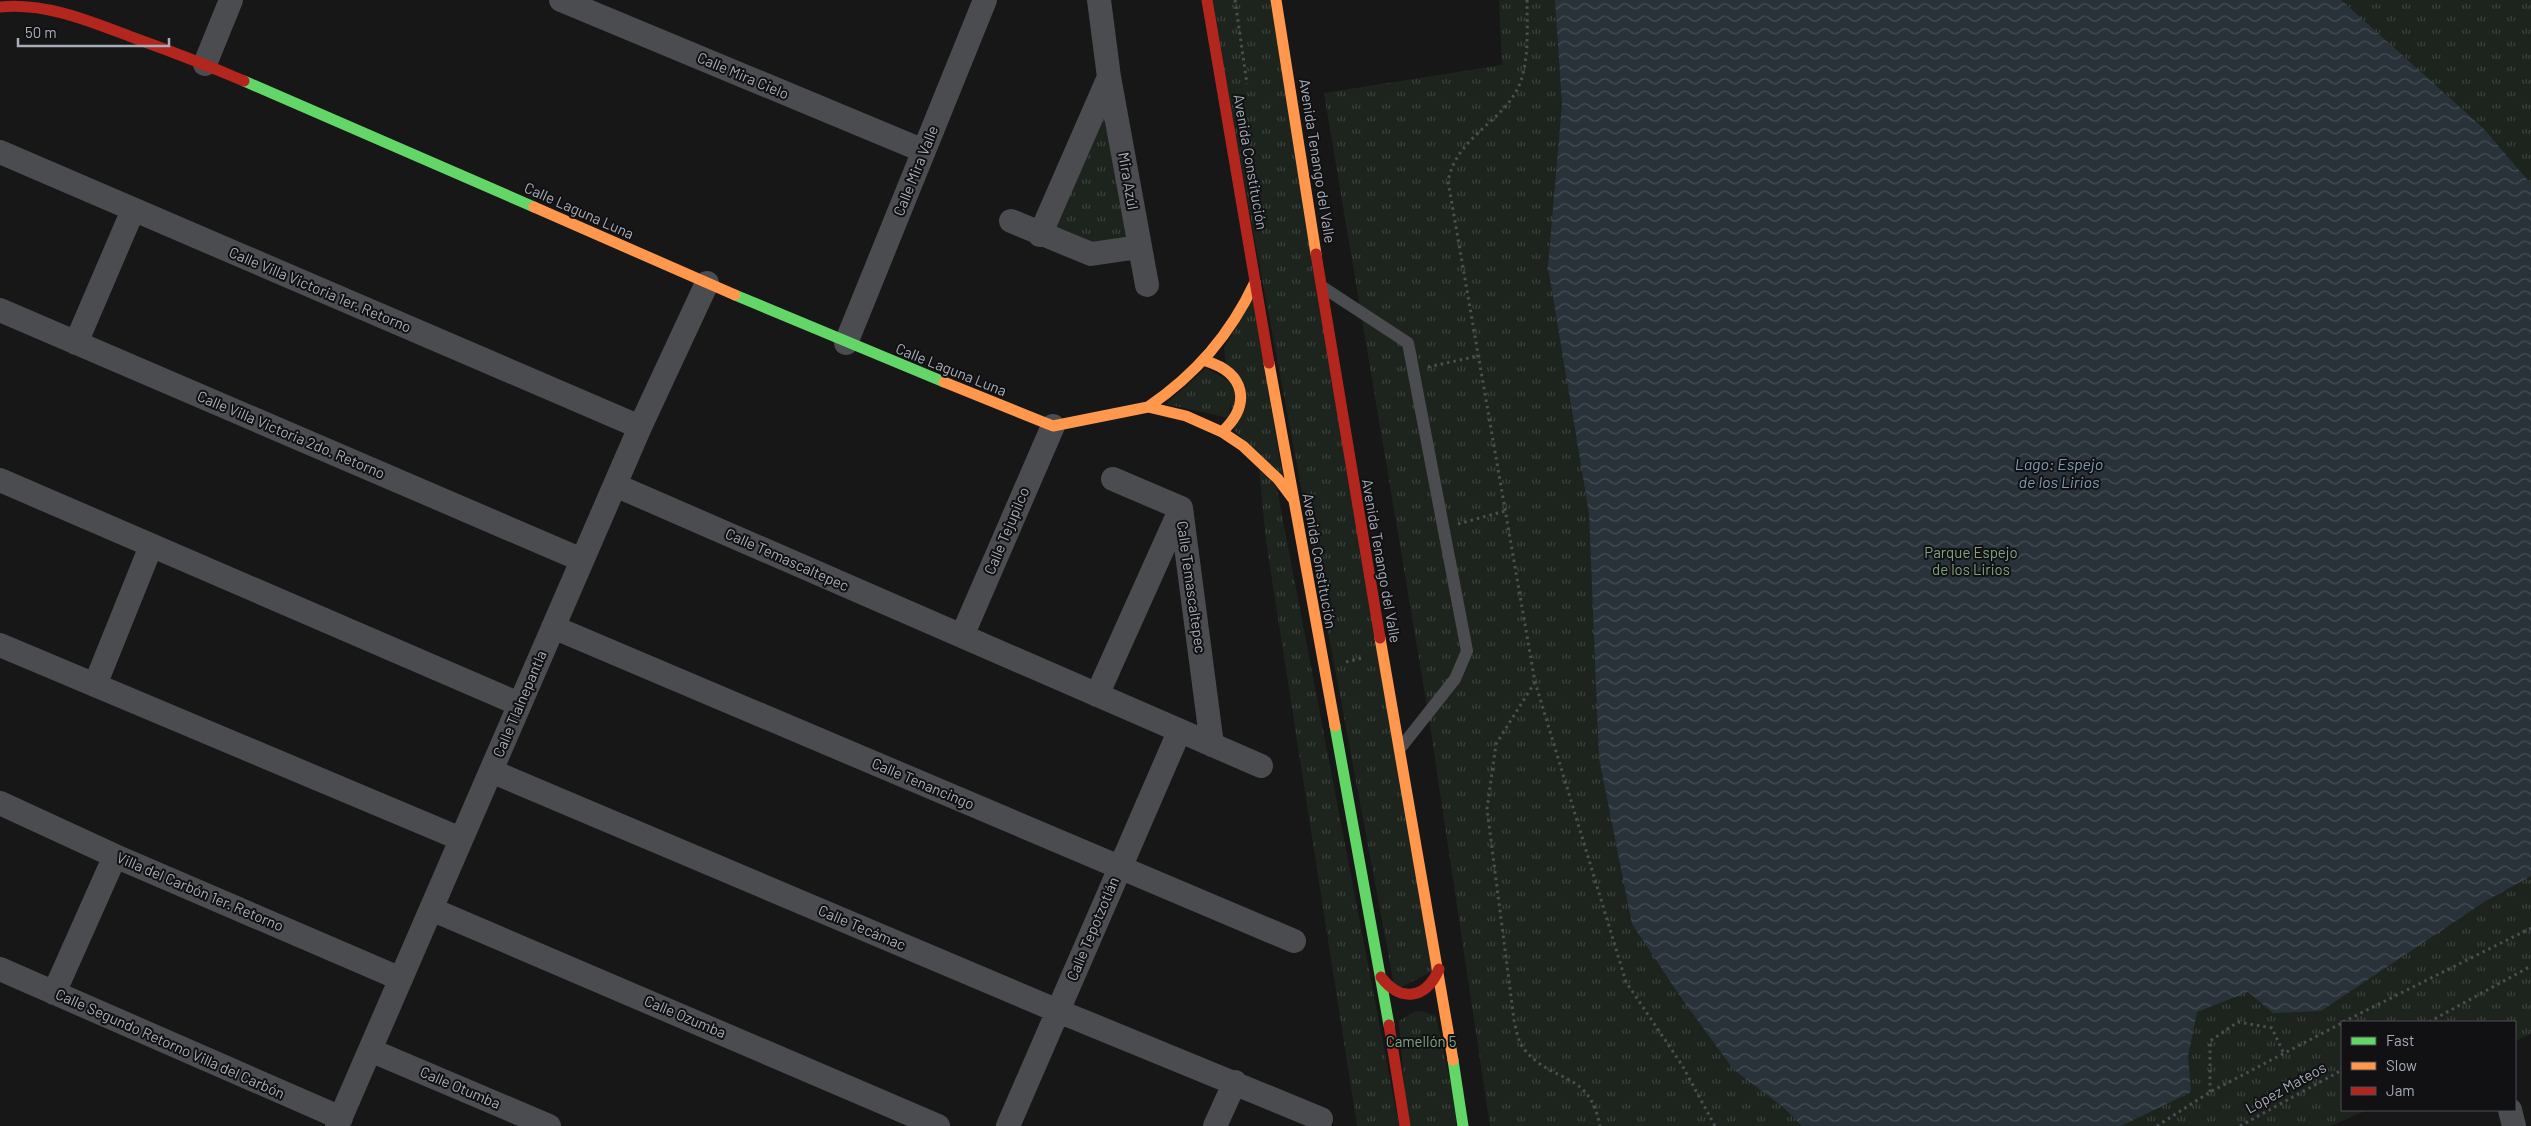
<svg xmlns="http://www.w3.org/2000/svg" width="2531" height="1126" viewBox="0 0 2531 1126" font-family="Barlow,sans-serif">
<defs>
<pattern id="park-tufts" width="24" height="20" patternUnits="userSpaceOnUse" patternTransform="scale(1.25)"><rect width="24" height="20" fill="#1d241e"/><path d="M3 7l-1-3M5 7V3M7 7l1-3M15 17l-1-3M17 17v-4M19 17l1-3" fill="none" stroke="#3b413d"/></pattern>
<pattern id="water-waves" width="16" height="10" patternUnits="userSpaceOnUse" patternTransform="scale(1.25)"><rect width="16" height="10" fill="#2a3239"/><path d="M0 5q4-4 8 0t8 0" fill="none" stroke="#464d54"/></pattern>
</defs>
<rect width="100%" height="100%" fill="#171717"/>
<path fill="url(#park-tufts)" d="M1210 0H1272L1437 969 1395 990Z
M1499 0H2531V1034L2515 1041V1022H2342V1110H2367L2331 1126H1490L1428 712 1324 93 1502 65Z
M1108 92 1134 243 1092 250 1047 234Z
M1253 299 1283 479 1234 430 1224 348Z
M1206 368 1232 383 1229 418 1166 404Z
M1259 467 1276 484 1399 1126H1357L1266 541Z
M1421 1011 1436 1016 1460 1126H1407L1399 1021 1414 1012Z"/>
<path fill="url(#water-waves)" d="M1555 0H2341L2483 128 2531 184V876L2484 902 2321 1011 2273 1013 2248 992 2197 1012 2188 1056 2191 1092 2121 1126H1802L1783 1107 1733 1069 1680 996 1632 924 1599 758 1589 513 1548 267 1562 104Z"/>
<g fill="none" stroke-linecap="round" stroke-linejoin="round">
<path stroke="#4d4e52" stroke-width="3" stroke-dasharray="2.5 4" stroke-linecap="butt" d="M1235 0 1247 84
M1527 0C1527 25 1529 53 1522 77 1510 121 1458 132 1448 181L1535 682 1626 982 1682 1065 1715 1126
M1428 367 1478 356
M1458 524 1505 511
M1346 662 1362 658
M1535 682 1496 744 1487 809 1514 1020C1516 1029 1518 1042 1524 1049 1553 1085 1589 1069 1600 1126
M2343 1022 2531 928
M2429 1022 2531 966
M2210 1092V1041L2238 1022 2272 1028 2283 1052
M2157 1126 2210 1092 2342 1023
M2240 1126 2342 1070"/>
<path stroke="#4b4c50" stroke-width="12" d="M1324 288 1408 343 1467 651 1455 679 1402 746"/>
<path stroke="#4b4c50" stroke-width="24" d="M561 0 924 151
M1099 0 1109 77 1147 285
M205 64 231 0
M0 152 640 427
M1011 221 1091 254 1139 247
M1040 235 1109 77
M0 310 582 560
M76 343 133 210
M846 343 985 0
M1113 479 1181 508
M0 480 519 704
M615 485 1261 766
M1181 508 1212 745
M553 627 1294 941
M962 636 1053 426
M0 645 461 839
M95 685 151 546
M1097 695 1181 508
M491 771 1058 1011 1321 1119
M0 803 115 856 401 979
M431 909 938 1126
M0 969 341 1118
M54 993 115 856
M370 1050 549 1126
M2510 1110 2514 1126
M337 1126 640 427 707 283
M1008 1126 1179 732
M1215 1126 1235 1082"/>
<path stroke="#63d668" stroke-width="11" d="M244 81 534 207
M735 295 944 382
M1335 726 1389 1025
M1453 1060 1463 1126"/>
<path stroke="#ff974d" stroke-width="11" d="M1276 0 1316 254
M534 207 735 295
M1206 361C1245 373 1252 404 1222 432
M1269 363 1335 726
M944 382 1053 426 1148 407 1186 416 1222 432 1243 446 1278 479 1293 499
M1148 407C1196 374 1230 335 1255 282
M1380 638 1453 1060"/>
<path stroke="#b3261e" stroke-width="11" d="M1207 0 1269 363
M0 7C47 2 94 23 137 39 173 52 209 66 244 81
M1316 254 1380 638
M1381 977C1401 1003 1426 999 1439 969
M1389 1025 1405 1126"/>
</g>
<g text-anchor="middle" stroke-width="4" stroke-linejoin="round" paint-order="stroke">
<g font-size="15" fill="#a8adb8" stroke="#111113">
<text transform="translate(743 76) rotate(23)" y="5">Calle Mira Cielo</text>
<text transform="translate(1317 161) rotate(81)" y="5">Avenida Tenango del Valle</text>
<text transform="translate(1250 162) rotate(80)" y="5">Avenida Constitución</text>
<text transform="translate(916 171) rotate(-68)" y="5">Calle Mira Valle</text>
<text transform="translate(1128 181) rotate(80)" y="5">Mira Azúl</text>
<text transform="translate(579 211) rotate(24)" y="5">Calle Laguna Luna</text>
<text transform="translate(320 290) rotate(23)" y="5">Calle Villa Victoria 1er. Retorno</text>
<text transform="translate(951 370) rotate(22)" y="5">Calle Laguna Luna</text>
<text transform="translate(291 435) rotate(23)" y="5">Calle Villa Victoria 2do. Retorno</text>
<text transform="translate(1007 531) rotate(-67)" y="5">Calle Tejupilco</text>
<text transform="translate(787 560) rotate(24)" y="5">Calle Temascaltepec</text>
<text transform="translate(1319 561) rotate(80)" y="5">Avenida Constitución</text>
<text transform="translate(1381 561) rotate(80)" y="5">Avenida Tenango del Valle</text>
<text transform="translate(1191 587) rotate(82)" y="5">Calle Temascaltepec</text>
<text transform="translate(520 704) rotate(-67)" y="5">Calle Tlalnepantla</text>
<text transform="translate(923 784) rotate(23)" y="5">Calle Tenancingo</text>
<text transform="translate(200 892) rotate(23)" y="5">Villa del Carbón 1er. Retorno</text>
<text transform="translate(862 928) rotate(23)" y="5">Calle Tecámac</text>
<text transform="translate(1093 929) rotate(-67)" y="5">Calle Tepotzotlán</text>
<text transform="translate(685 1017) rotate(23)" y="5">Calle Ozumba</text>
<text transform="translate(170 1044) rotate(24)" y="5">Calle Segundo Retorno Villa del Carbón</text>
<text transform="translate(460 1088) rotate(23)" y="5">Calle Otumba</text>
<text transform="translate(2286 1088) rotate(-29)" y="5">López Mateos</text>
</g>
<g font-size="15" fill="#7fa381" stroke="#111113">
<text x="1971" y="558">Parque Espejo<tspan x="1971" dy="17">de los Lirios</tspan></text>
<text x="1421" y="1047">Camellón 5</text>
</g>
<g font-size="16" font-style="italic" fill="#7f9bb3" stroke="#111113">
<text x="2059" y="470">Lago: Espejo<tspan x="2059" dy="18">de los Lirios</tspan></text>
</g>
</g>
<rect x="2341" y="1021" width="175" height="90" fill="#111113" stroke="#4d4f55"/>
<rect x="2351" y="1037" width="25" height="8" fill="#63d668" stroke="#4d4f55"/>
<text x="2386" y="1046" font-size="15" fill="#a8adb8">Fast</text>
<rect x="2351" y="1062" width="25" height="8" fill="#ff974d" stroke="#4d4f55"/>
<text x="2386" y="1071" font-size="15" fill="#a8adb8">Slow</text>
<rect x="2351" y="1087" width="25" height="8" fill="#b3261e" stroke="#4d4f55"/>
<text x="2386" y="1096" font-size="15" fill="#a8adb8">Jam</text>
<path d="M18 38v8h151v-8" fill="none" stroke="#a8adb8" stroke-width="2.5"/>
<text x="25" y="38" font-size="15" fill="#a8adb8" stroke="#111113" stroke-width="4" paint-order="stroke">50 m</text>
</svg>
